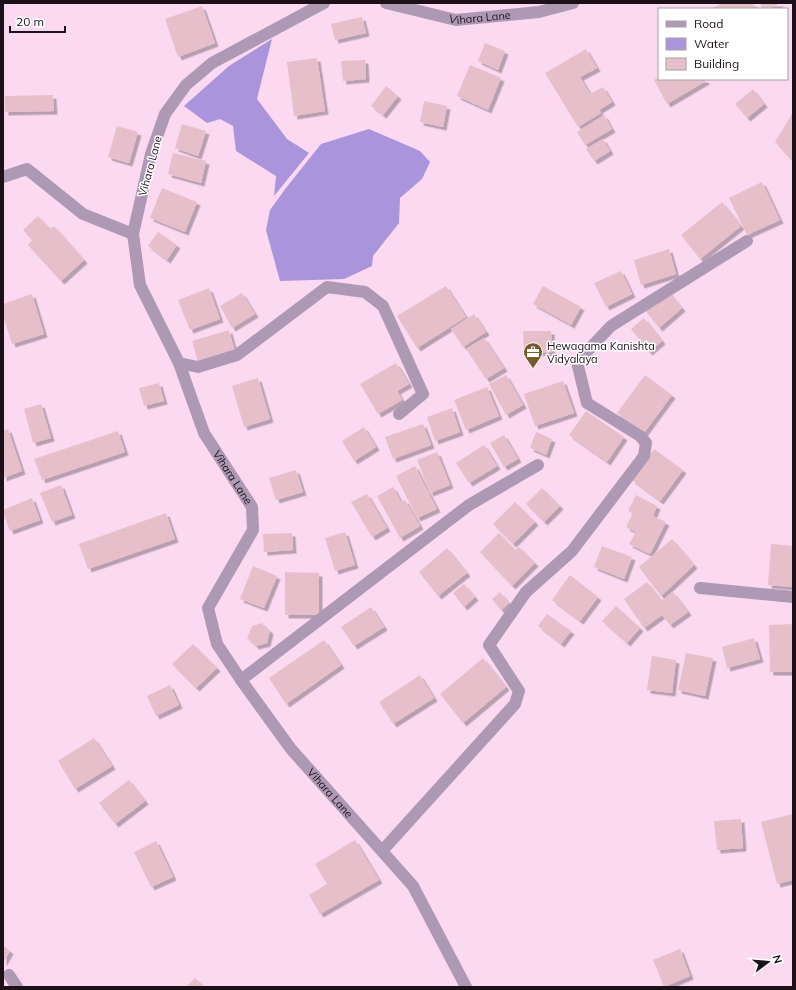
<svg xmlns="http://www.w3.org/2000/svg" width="796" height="990" viewBox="0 0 796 990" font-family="Mulish,sans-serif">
<defs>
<filter id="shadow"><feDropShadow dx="3.5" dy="3.5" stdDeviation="0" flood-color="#0004"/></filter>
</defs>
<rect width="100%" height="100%" fill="#fbd9f0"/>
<path fill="#aa94db" d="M272 39 257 99 287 139 309 153 274 196 276 176 236 151 233 126 220 119 207 123 184 106 229 66Z
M369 129 420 151 430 162 422 179 400 198 399 223 373 256 372 266 344 279 280 281 266 230 270 210 286 188 321 144Z"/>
<path fill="#e7bfcb" filter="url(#shadow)" d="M723 3H753L756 9H710Z
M760 3H781L769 9H763Z
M202 6 215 43 178 57 165 19Z
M362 17 366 33 335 40 331 24Z
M485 43 505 51 498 70 478 61Z
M586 49 597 68 580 77 590 94 603 87 612 102 599 110 601 113 578 127 545 73Z
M317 58 325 111 294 116 287 62Z
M365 60 366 79 343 81 341 61Z
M470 65 501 78 488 110 457 96Z
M659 77V79H705L706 81 667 104 654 80Z
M386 86 398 96 383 115 371 106Z
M753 89 764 104 747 118 735 104Z
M53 95 54 111 5 112V96Z
M424 101 447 106 443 127 420 122Z
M792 114 793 116V162L775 142Z
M604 115 612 129 585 145 577 132Z
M182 124 206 131 198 156 175 148Z
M117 126 138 132 129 163 108 157Z
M603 139 610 151 594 161 586 149Z
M173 153 206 161 201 183 168 174Z
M762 182 780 220 747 235 729 198Z
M162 188 197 202 185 232 150 218Z
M722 202 741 226 700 259 681 235Z
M38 216 50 229 54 226 84 260 61 281 28 245 32 240 23 230Z
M158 232 177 245 167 260 148 246Z
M669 249 676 274 641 285 634 260Z
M621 271 632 294 606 307 594 283Z
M446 286 466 317 417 348 397 316Z
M543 286 581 307 571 325 533 304Z
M209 288 220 319 190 330 178 300Z
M668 291 682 308 659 328 645 310Z
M242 293 255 314 232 328 220 306Z
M32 294 44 334 12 344 3 316V304Z
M474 314 486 332 463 347 451 329Z
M644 318 662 341 649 352 631 329Z
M229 330 235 352 198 362 192 341Z
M523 331H551L552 352 524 353Z
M484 338 504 368 486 379 466 349Z
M396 363 409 384 397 391 402 400 378 414 360 384Z
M506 375 523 405 506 415 489 384Z
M645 375 672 395 644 433 617 413Z
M258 378 270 419 244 427 232 386Z
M563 381 574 413 535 426 524 394Z
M159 383 164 401 144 406 139 388Z
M487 387 499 416 466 430 454 400Z
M41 404 51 438 33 443 24 409Z
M452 408 460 432 435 441 427 417Z
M586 411 624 437 607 462 569 435Z
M423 424 431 445 393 459 385 437Z
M364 427 376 447 354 461 342 441Z
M8 429 22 471 3 478V431Z
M118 431 125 452 42 480 34 459Z
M536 432 552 439 546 455 530 448Z
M504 435 518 459 504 467 490 443Z
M484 445 497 466 469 483 456 463Z
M654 449 683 470 660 501 632 480Z
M437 452 450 485 430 493 417 460Z
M415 466 437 509 417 518 396 476Z
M296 470 303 492 276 500 269 478Z
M61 485 72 515 52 522 40 493Z
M393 487 401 502 405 500 420 526 400 538 377 496Z
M542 488 560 506 544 522 526 504Z
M367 494 387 528 372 537 351 502Z
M636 495 657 506 653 516 666 522 650 554 629 544 636 532 626 527 633 513 628 511Z
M32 498 40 520 10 531 3 513V510Z
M515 502 535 522 513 544 493 524Z
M166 513 175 539 88 569 79 544Z
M345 532 355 565 335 571 325 538Z
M292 533 293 550 264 552 263 534Z
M499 533 515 550 519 547 535 563 512 586 480 552Z
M672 539 694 565 661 596 639 567Z
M771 544 793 546V587L768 585Z
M602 546 632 557 624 579 594 567Z
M447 548 467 573 438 596 419 572Z
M253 566 277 576 264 608 240 599Z
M285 572 319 573V615H285Z
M570 575 598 597 580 621 552 600Z
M647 582 661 601 673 592 688 612 670 625 662 615 644 628 624 599Z
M464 584 475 597 464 607 453 593Z
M500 592 509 603 501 610 492 599Z
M616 606 640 628 627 643 602 621Z
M371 607 384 627 354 646 341 627Z
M547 614 571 631 561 644 538 626Z
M262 623 270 631 267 643 256 646 247 638 252 626Z
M793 624V672H770L769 625Z
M754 638 760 659 727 668 722 647Z
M324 640 341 665 286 704 269 678Z
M193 644 217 668 196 688 172 664Z
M686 653 713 658 705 696 678 690Z
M652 656 676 660 672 693 647 690Z
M483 658 506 687 463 723 440 694Z
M420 675 434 698 393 724 379 702Z
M170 685 179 705 156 716 147 696Z
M94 738 112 766 75 789 58 761Z
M129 780 145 801 115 824 99 803Z
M793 814V880L777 884 761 822Z
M741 819 743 848 717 850 714 821Z
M355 840 379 880 320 914 309 895 327 884 315 864Z
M156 841 173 877 151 887 134 852Z
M3 945 10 951 3 963Z
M680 949 690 976 664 987 653 960Z
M195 978 205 987H186Z"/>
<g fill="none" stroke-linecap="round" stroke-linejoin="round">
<g stroke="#ae99b5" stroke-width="12">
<path id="s1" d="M324 3 212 63 186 85 165 114 151 154 133 234 140 285 179 363 204 433 252 507 253 530 208 608 217 644 241 680 291 749 413 886 466 987"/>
<path id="s2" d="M386 3 456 20 539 12 573 3"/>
<path d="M3 177 27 169 83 214 133 234"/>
<path d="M179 363 198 367 237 355 327 287 365 292 383 306 423 394 399 414"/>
<path d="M700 588 793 597"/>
<path d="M241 680 469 505 538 465"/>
<path d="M382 851 515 704 519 691 489 645 526 592 572 551 644 456 646 443 640 436 587 403 577 362 611 326 747 241"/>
<path d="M9 975 17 987"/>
</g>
</g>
<defs>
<symbol id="office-pin" viewBox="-11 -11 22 30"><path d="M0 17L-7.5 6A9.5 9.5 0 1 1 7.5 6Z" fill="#765b2d" stroke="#fff"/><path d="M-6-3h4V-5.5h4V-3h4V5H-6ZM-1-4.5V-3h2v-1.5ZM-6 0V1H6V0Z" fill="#fff"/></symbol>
</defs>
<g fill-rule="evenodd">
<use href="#office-pin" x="522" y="341" width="22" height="30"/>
</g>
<g text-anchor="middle" stroke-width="3" stroke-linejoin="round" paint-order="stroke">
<g font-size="11" fill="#1d1119" stroke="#fff">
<text dy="4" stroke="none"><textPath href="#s2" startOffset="96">Vihara Lane</textPath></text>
<text transform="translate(150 166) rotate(-75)" y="4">Vihara Lane</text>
<text dy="4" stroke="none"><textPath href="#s1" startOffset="587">Vihara Lane</textPath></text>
<text dy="4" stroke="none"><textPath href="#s1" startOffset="960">Vihara Lane</textPath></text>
</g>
<g font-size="11" fill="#1d1119" stroke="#fff" text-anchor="start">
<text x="547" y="350">Hewagama Kanishta<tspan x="547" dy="13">Vidyalaya</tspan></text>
</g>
</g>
<rect width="796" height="990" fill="none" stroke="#1d1119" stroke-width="8"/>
<rect x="658" y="8" width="130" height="72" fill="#ffffff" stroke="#a5a0a3"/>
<rect x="666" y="21" width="20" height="6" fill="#ae99b5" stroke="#a5a0a3"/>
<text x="694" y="28" font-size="12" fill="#1d1119">Road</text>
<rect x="666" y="38" width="20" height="12" fill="#aa94db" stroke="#a5a0a3"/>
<text x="694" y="48" font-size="12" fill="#1d1119">Water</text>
<rect x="666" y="58" width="20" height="12" fill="#e7bfcb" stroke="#a5a0a3"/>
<text x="694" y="68" font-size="12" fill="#1d1119">Building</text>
<g transform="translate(768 962) rotate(74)" stroke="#ffffff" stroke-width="3" paint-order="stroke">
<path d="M0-3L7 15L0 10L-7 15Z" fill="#1d1119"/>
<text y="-6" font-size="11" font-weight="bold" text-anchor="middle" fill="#1d1119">N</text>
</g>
<path d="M10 26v6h55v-6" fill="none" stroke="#1d1119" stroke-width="2"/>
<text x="16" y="26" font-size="12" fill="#1d1119" stroke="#ffffff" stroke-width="3" paint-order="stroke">20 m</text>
</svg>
